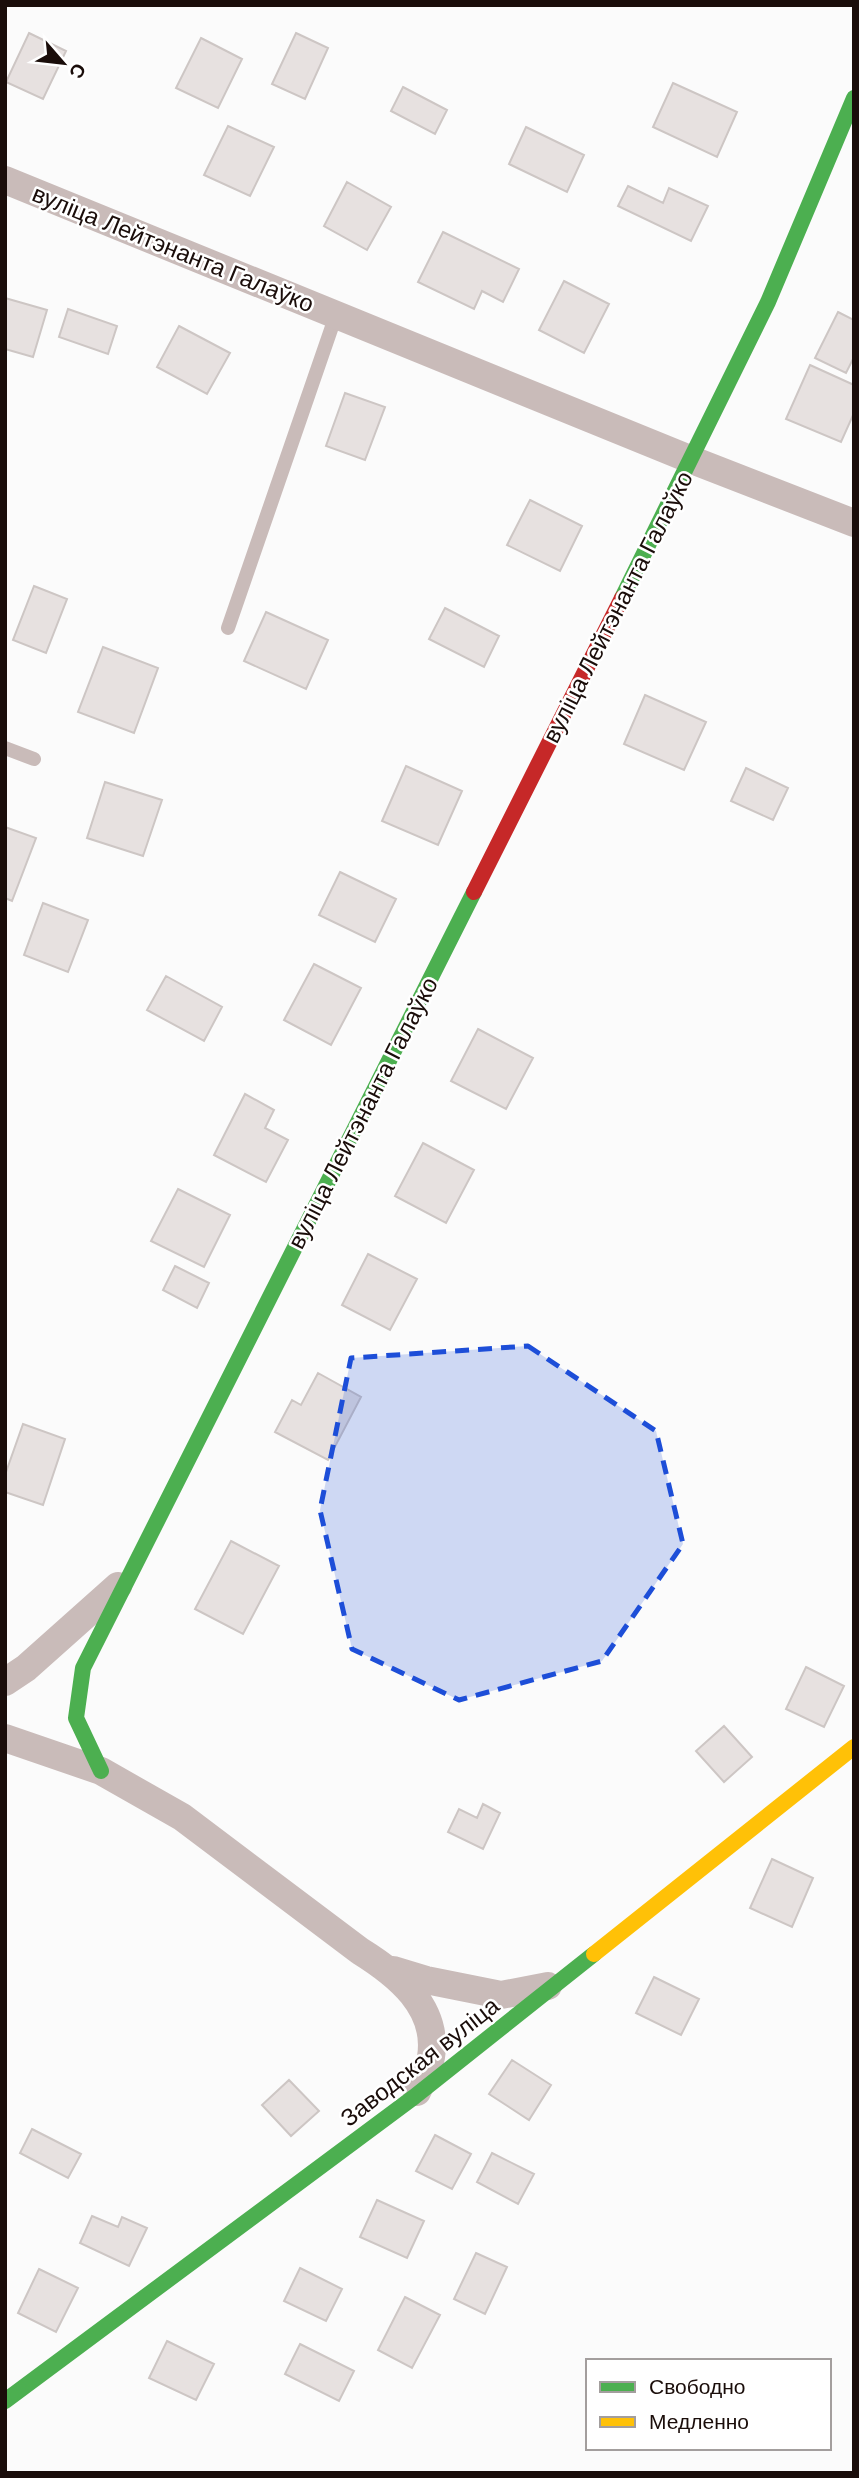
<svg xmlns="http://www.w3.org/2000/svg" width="859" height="2478" viewBox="0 0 859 2478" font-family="'DM Sans',sans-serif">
<rect width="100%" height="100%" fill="#fbfbfb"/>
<path fill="#e7e1e0" stroke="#cdc6c4" stroke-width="2" d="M29 33 66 51 43 99 6 82Z
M296 33 328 48 305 99 272 84Z
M201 38 242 59 218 108 176 88Z
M673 83 737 112 717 157 653 127Z
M403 87 447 110 435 134 391 111Z
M228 126 274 147 250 196 204 175Z
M526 127 584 155 567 192 509 164Z
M347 182 391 207 367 250 324 226Z
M628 186 663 203 669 188 708 206 691 241 618 206Z
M443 232 519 269 503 302 482 291 474 309 418 282Z
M564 281 609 304 584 353 539 330Z
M5 298 47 310 33 357 5 349Z
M68 309 117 326 108 354 59 337Z
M838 312 854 320V357L846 373 815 358Z
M179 326 230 353 207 394 157 367Z
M810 365 854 385V413L841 442 786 419Z
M345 393 385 407 365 460 326 446Z
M530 500 582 526 560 571 507 545Z
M34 586 67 599 46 653 13 640Z
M445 608 499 636 484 667 429 639Z
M266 612 328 640 306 689 244 661Z
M103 647 158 668 134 733 78 712Z
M645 695 706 722 684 770 624 744Z
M406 766 462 791 438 845 382 821Z
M746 768 788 788 773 820 731 801Z
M105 782 162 800 143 856 87 838Z
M5 827 36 838 12 901 5 898Z
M340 872 396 899 375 942 319 915Z
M43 903 88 920 68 972 24 955Z
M314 964 361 988 331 1045 284 1020Z
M166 976 222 1007 204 1041 147 1010Z
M478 1029 533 1058 506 1109 451 1081Z
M245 1094 274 1110 265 1128 288 1140 266 1182 214 1155Z
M423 1143 474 1170 446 1223 395 1196Z
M178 1189 230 1215 204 1267 151 1241Z
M368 1254 417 1279 390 1330 342 1305Z
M175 1266 209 1283 197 1308 163 1290Z
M318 1373 361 1397 328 1460 275 1432 292 1400 301 1405Z
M23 1424 65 1439 43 1505 5 1492V1475Z
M231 1541 279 1566 243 1634 195 1609Z
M806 1667 844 1686 824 1727 786 1709Z
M724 1726 752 1757 724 1782 696 1751Z
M483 1804 500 1813 483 1849 448 1832 459 1809 477 1818Z
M772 1859 813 1878 792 1927 750 1908Z
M654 1977 699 1999 681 2035 636 2013Z
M512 2060 551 2085 529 2120 489 2094Z
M289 2080 319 2111 291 2136 262 2105Z
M32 2129 81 2154 68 2178 20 2153Z
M435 2135 471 2154 452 2189 416 2171Z
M492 2153 534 2174 518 2204 477 2182Z
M377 2200 424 2221 407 2258 360 2237Z
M92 2216 118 2227 122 2217 147 2228 129 2266 80 2243Z
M476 2253 507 2267 485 2314 454 2299Z
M300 2268 342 2289 326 2321 284 2301Z
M39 2269 78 2288 56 2332 18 2313Z
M405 2297 440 2315 412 2368 378 2350Z
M167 2341 214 2364 196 2400 149 2378Z
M300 2344 354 2371 339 2401 285 2374Z"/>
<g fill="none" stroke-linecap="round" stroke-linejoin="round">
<path stroke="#c9bbb9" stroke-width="14" d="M228 628 336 315
M5 748 34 759"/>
<path stroke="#c9bbb9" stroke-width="28" d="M5 180 692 460 854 523
M5 1682 26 1668 118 1586
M5 1738 101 1771 182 1817 360 1951C397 1974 439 2007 431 2057 429 2069 422 2081 417 2092
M393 1970 426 1980 501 1995 548 1986"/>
<path stroke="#4caf50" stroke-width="16" d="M622 598 768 302 854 98
M101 1771 76 1718 83 1668 474 892
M5 2401 414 2097 594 1954"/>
<path stroke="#ffc107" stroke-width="16" d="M594 1954 854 1747"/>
<path stroke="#c62828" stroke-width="16" d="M474 892 622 598"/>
</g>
<path fill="#1d4ed8" fill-opacity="0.2" stroke="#1d4ed8" stroke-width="5" stroke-dasharray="14 9" stroke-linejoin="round" d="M528 1346 656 1431 683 1544 602 1661 459 1700 352 1649 320 1510 351 1358Z"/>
<g text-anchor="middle" stroke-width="5" stroke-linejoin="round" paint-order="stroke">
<g font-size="24" fill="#1a0d0a" stroke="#fff">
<text transform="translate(173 249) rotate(22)" y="8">вуліца Лейтэнанта Галаўко</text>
<text transform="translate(618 607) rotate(-63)" y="8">вуліца Лейтэнанта Галаўко</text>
<text transform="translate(363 1113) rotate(-63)" y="8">вуліца Лейтэнанта Галаўко</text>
<text transform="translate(420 2062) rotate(-38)" y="8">Заводская вуліца</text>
</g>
</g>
<rect width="859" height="2478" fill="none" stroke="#1a0d0a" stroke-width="14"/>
<rect x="586" y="2359" width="245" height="91" fill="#ffffff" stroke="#a39e9d" stroke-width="2"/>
<rect x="600" y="2382" width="35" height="10" fill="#4caf50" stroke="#a39e9d" stroke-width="2"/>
<text x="649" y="2394" font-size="21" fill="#1a0d0a">Свободно</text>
<rect x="600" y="2417" width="35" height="10" fill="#ffc107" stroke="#a39e9d" stroke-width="2"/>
<text x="649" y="2429" font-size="21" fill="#1a0d0a">Медленно</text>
<g transform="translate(63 63) rotate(118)" stroke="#ffffff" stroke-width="5" paint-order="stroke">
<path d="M0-5L12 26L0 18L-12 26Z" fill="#1a0d0a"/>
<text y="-10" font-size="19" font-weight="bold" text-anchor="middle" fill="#1a0d0a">С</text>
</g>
</svg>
